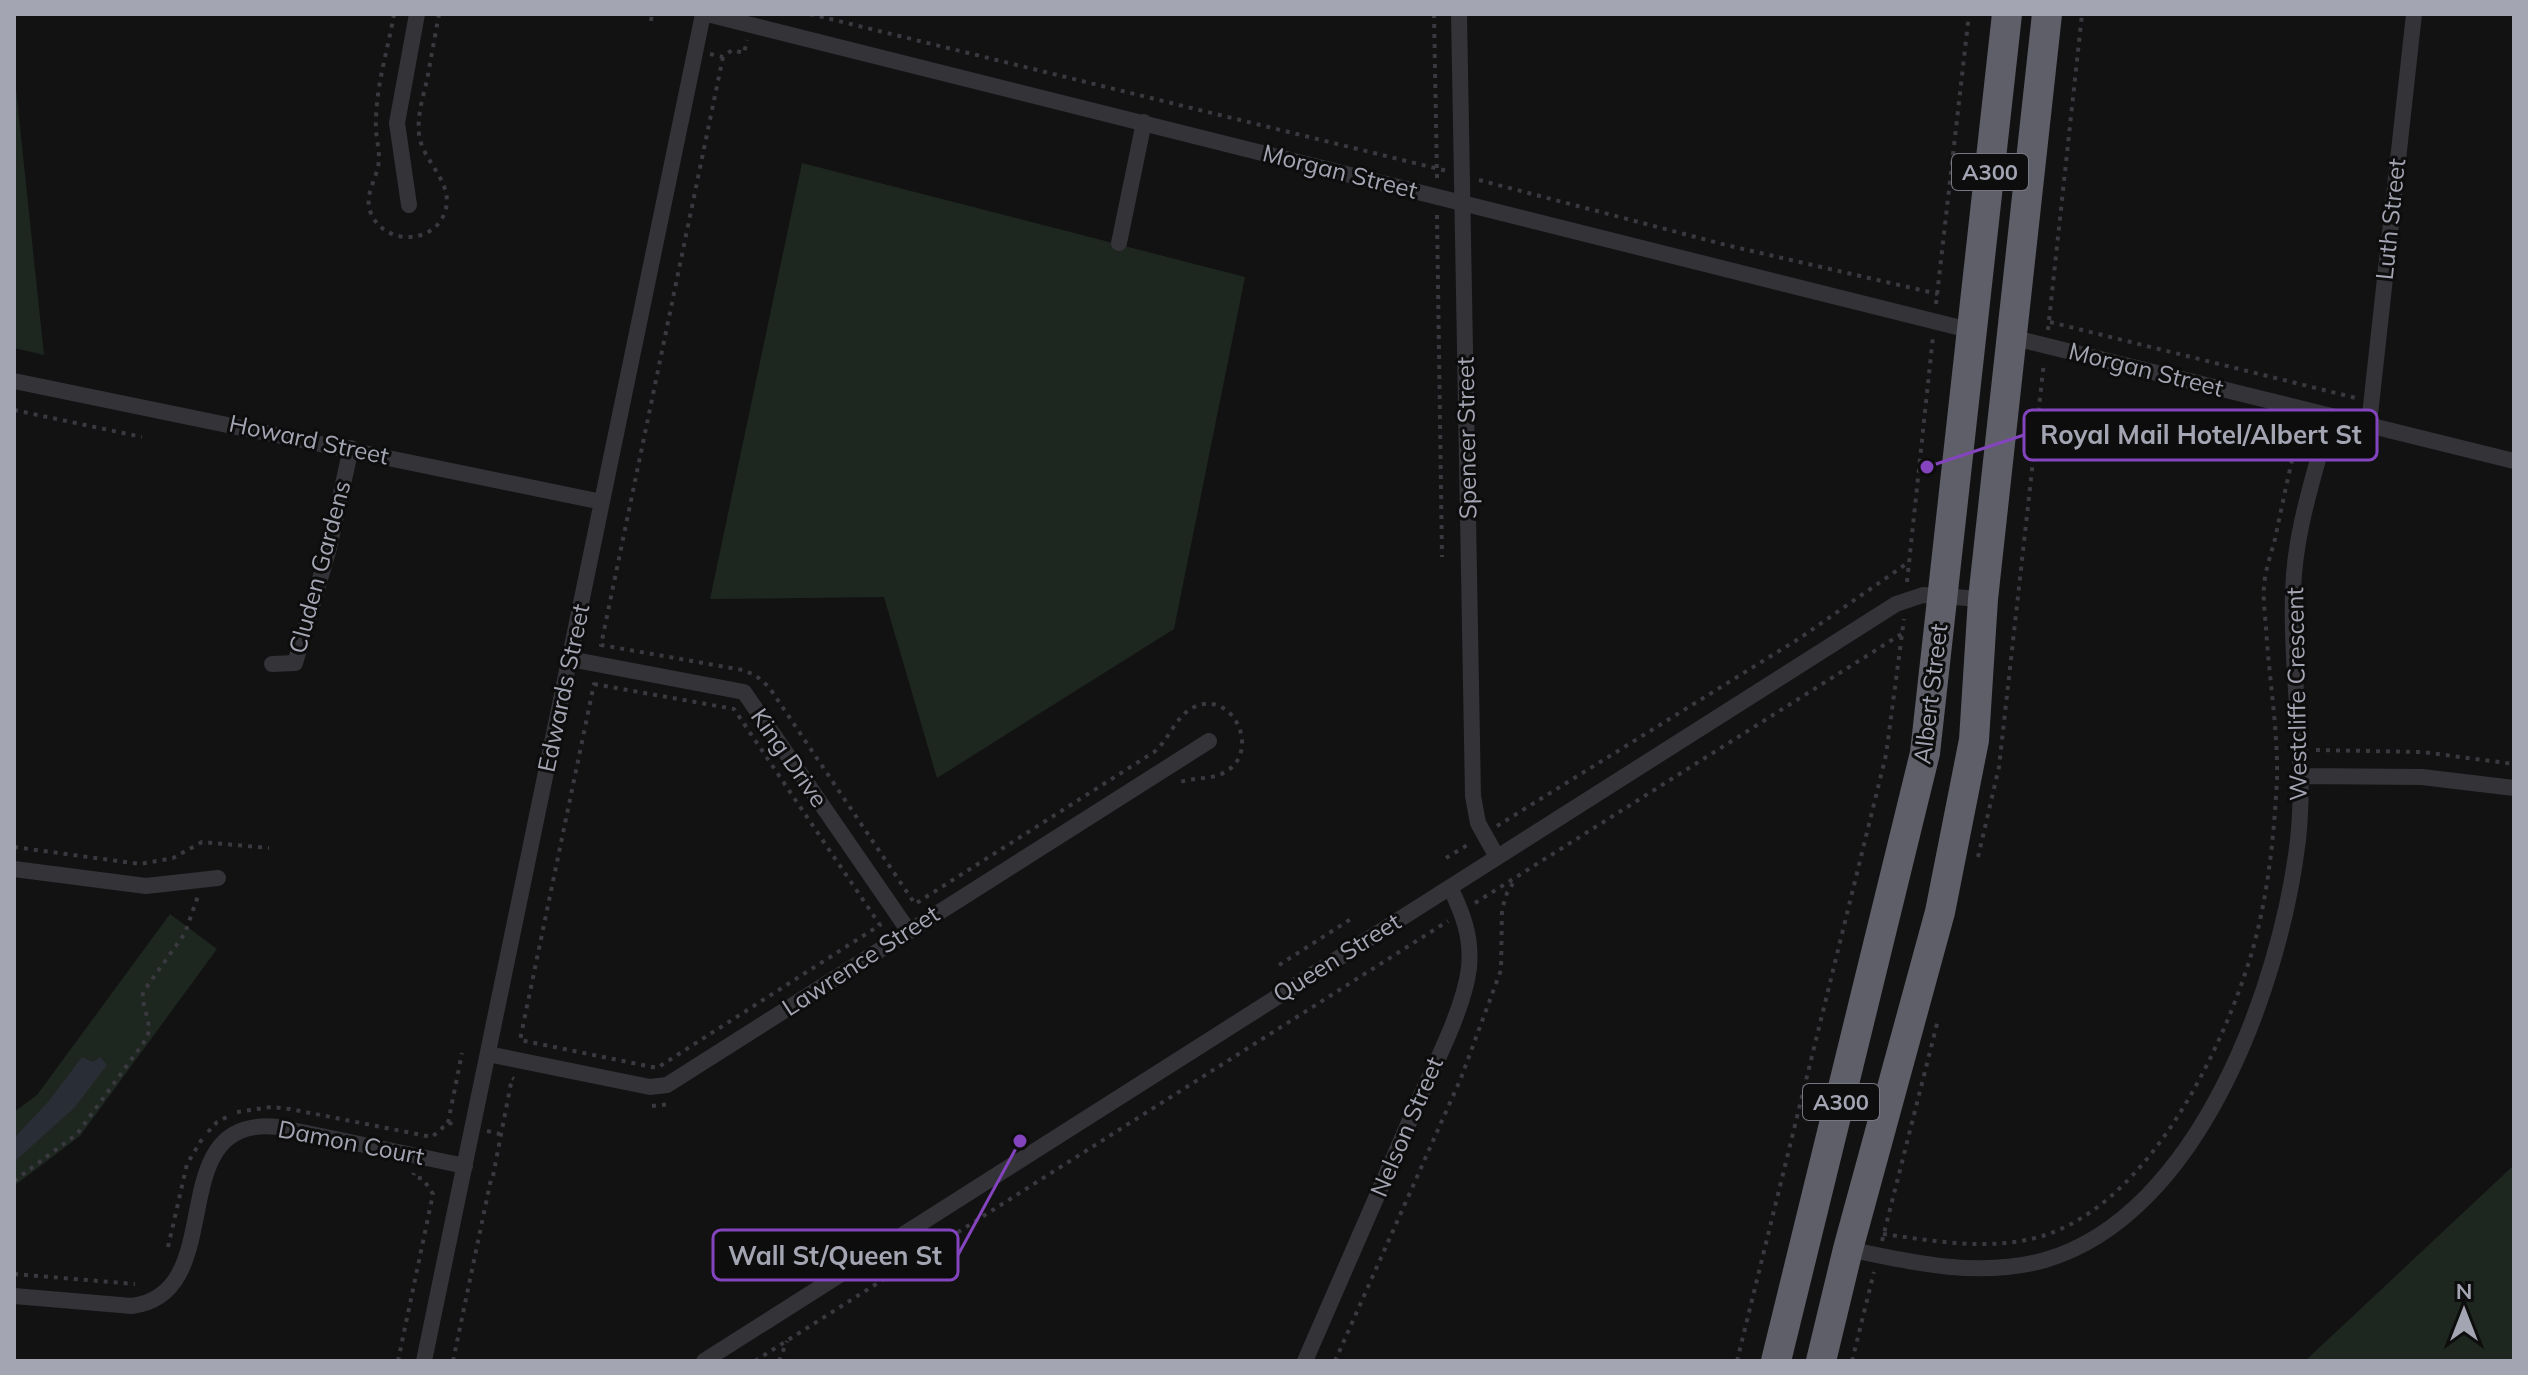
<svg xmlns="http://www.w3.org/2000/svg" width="2528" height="1375" viewBox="0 0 2528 1375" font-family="Mulish,sans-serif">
<rect width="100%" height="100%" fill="#121213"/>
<path fill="#1e2620" d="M14 70 44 355 14 348Z
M802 163 1245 277 1174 629 937 778 884 597 710 599Z
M170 914 217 949 80 1136 14 1186V1112L37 1095Z
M2514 1165V1361H2305Z"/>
<path fill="#292d36" d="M82 1057 93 1062 100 1057 107 1065 75 1107 14 1162V1138L48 1102Z"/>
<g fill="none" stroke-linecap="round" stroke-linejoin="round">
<path stroke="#39393f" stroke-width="4" stroke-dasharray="4 6" stroke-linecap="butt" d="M394 14C388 49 376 86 376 122 375 134 379 146 379 158 379 177 364 192 370 211 382 245 433 246 445 212 455 182 422 162 419 134 417 115 423 97 427 80 431 58 435 36 439 14
M810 14 1447 171
M1434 14 1437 178
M651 21 652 14
M710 54 723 57 732 50 744 53 747 40
M723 57 601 645 743 670 755 675 769 687 915 904 1154 752C1170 739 1175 716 1194 707 1232 689 1261 749 1227 771 1213 780 1195 777 1180 782
M1479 180 1726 245 1938 294
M1437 215 1442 557
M1936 304 1969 14
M2050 322 2356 398
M2048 330 2082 14
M14 410 142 437
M1907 582 1933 336
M594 684 734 709 880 925 657 1068 520 1040Z
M2316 750 2422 752 2514 764
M1497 826 1800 638 1909 562
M14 847 140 864 173 858 202 842 269 848
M1978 857 1999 767 2044 362
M1446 858 1469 844
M1475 903 1903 633
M1279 965 1351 919
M652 1106 671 1104
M237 1112 271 1107 290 1109 432 1137 448 1123 455 1124
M448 1123 462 1053
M487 1131 500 1134
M208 1132 217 1122 229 1116
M493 1176 512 1078 514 1079
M14 1181 77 1134 147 1038C153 1021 141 1008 143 992L185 933 198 896
M1883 1234C1935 1241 1987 1251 2039 1237 2148 1206 2222 1052 2252 952 2268 896 2274 837 2277 779 2278 729 2269 678 2266 628 2265 615 2263 600 2264 586 2265 571 2271 554 2275 539 2282 506 2289 472 2297 439L2305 441
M1882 1241 1938 1020
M168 1247 187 1164 202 1139
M14 1274 135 1284
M398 1361 433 1194 423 1179 413 1176 414 1173
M453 1361 491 1179
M755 1361 1448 921
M779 1361 787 1341
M1335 1361 1461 1078 1501 970 1502 909 1507 893 1515 880
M1737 1361 1886 755 1904 619
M1852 1361 1874 1272"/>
<path stroke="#333338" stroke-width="16" d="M707 14 1973 331
M1459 14 1473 796 1478 823 1497 857
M409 205 397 123 417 14
M1119 243 1144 122
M2011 337 2514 461
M14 381 602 502
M2369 424 2414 14
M570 659 744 692 908 930
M272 664 295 663 328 552 351 448
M2302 776 2422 777 2514 788
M14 869 146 886 218 878
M488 1054 650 1087 667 1085 1209 741
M1848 1249C1913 1263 1980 1278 2045 1260 2200 1215 2281 983 2298 840 2307 757 2290 676 2293 593 2294 533 2315 473 2330 416
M14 1296 132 1306C233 1293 158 1114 278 1127L465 1166
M424 1361 703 14
M704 1361 1896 604 1923 595 1983 599
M1305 1361C1342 1275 1380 1190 1417 1104 1434 1066 1464 1009 1469 968 1472 937 1463 914 1450 887"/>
<path stroke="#5f5f69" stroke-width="30" d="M1776 1361 1925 753 2007 14
M1821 1361 1848 1249 1940 912 1974 740 1983 599 2047 14"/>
</g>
<g text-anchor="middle" stroke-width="6" stroke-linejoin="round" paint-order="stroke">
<g fill="#0d0d0e" stroke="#777782" stroke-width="2">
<rect x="1952" y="154" width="76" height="36" rx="6"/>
<rect x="1803" y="1084" width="76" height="36" rx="6"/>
</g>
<g font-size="22" font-weight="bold" fill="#a4a5b3">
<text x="1990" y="180">A300</text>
<text x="1841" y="1110">A300</text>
</g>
<g font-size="24" fill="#a4a5b3" stroke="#0d0d0e">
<text transform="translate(1340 172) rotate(14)" y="8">Morgan Street</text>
<text transform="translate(2391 219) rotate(-84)" y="8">Luth Street</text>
<text transform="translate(2146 370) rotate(14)" y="8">Morgan Street</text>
<text transform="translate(1467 438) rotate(-91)" y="8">Spencer Street</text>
<text transform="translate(309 440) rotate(12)" y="8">Howard Street</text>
<text transform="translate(320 567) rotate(-75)" y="8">Cluden Gardens</text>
<text transform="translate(564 688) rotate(-78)" y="8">Edwards Street</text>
<text transform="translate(1931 694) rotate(-83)" y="8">Albert Street</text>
<text transform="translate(2297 694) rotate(-91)" y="8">Westcliffe Crescent</text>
<text transform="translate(789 758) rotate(55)" y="8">King Drive</text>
<text transform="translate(1337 958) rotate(-32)" y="8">Queen Street</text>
<text transform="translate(861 961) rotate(-33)" y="8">Lawrence Street</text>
<text transform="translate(1407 1127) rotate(-67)" y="8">Nelson Street</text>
<text transform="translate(351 1143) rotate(11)" y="8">Damon Court</text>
</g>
</g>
<path fill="none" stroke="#8344bd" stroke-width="3" d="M1927 467L2024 435M1020 1141L958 1255"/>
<g fill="#8344bd" stroke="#0d0d0e" stroke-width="3">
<circle cx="1927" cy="467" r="8"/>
<circle cx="1020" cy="1141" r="8"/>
</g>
<g fill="#0d0d0e" stroke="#8344bd" stroke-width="3">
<rect x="2024" y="410" width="353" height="50" rx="8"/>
<rect x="713" y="1230" width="245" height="50" rx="8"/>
</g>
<g font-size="26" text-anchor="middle" font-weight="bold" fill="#a4a5b3">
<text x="2201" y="444">Royal Mail Hotel/Albert St</text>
<text x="835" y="1265">Wall St/Queen St</text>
</g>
<rect width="2528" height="1375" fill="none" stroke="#a4a5b3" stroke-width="32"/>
<g transform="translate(2464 1311)" stroke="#0d0d0e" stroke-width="6" paint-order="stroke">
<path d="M0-6L14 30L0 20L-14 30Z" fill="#a4a5b3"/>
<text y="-12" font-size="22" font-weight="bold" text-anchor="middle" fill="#a4a5b3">N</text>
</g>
</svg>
